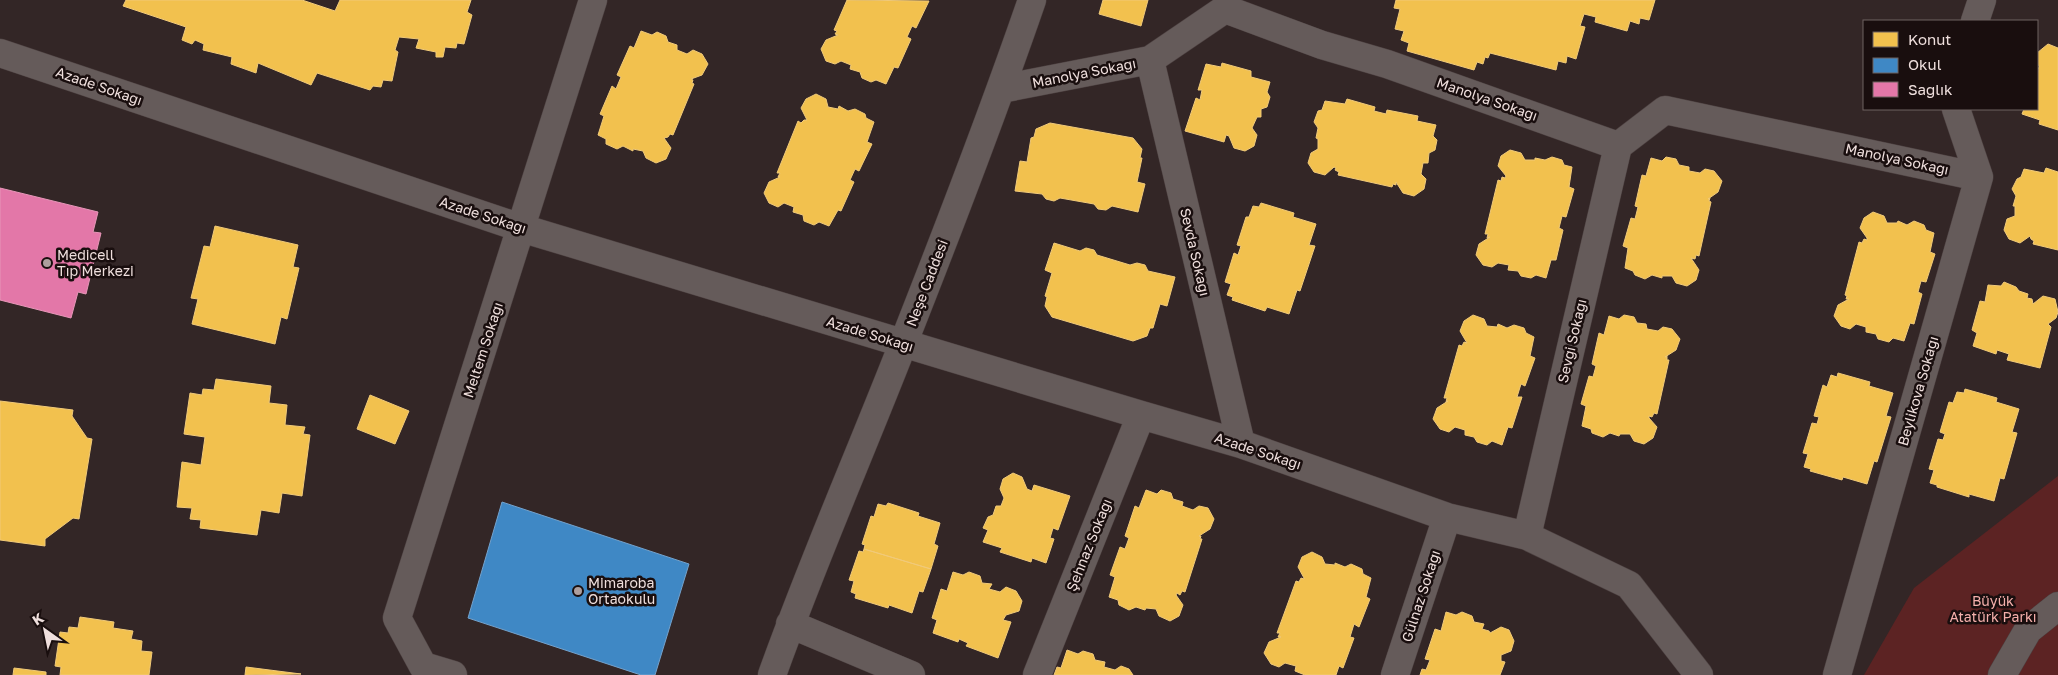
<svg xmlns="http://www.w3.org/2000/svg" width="2058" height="675" viewBox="0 0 2058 675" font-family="'Golos Text',sans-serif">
<rect width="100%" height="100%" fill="#332626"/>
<path fill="#5c2323" d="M2058 476V675H1864L1914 588Z"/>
<path fill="#f2c14e" stroke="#f1ca79" d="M126 0H302L335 11 340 0H471L467 12 472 15 464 44 457 43 456 48 445 47 443 57H436V52L416 48 419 39 399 37 395 50 398 52 392 81 383 80 381 87 373 86 370 90 317 73 311 85 258 63 256 73 231 64 232 57 203 50 204 44 195 40 192 44 182 40 186 27 123 6Z
M847 0 929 1 916 28 912 26 907 37 911 39 898 68 894 67 886 84 876 80 871 82 862 78 860 72 850 69 851 65 841 61 835 64 826 61 821 49 826 40 838 35 835 34 837 31 834 30Z
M1103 0H1148L1141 26 1099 14Z
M1396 0H1655L1649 20 1640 18 1639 24 1630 21 1627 31 1595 22 1596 17 1584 14 1580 26 1585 27 1576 59 1567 56 1566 63 1558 61 1556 70 1490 53 1488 58 1485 57 1483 64 1477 62 1474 70 1407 51 1409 43 1401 40 1404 31 1395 29 1400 9 1394 8Z
M641 31 652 35 657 32 666 36 668 42 677 45V50L687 54 693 50 702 54 708 64 702 75 691 79 693 80 692 83 694 84 673 135 670 134 668 137 664 138 671 148 666 159 656 163 646 158 643 151 633 149V151L623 146 617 149 606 144V139L598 135 604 116 600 114 612 86 616 89 621 77 617 75 630 46 634 48Z
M2048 44 2058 48V130L2039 124 2040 120 2022 114 2024 109H2037V76L2039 66 2037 63V53Z
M1222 63 1251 71V77L1270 82 1267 92 1270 97 1267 107 1261 109V117H1257L1252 128 1257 135 1254 146 1245 151 1234 148 1229 136 1226 135 1224 142 1185 131 1196 98 1200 100 1202 90H1198L1206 64 1221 67Z
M816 94 826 99 828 107 838 109 839 106 848 111 855 109 865 114 866 118 874 122 867 142 872 144 859 171 855 169 850 180 854 182 841 211 838 210 829 226 819 222 814 225 804 221 803 215 793 212 794 207 784 203 778 207 769 203 764 193 769 182 780 177H778L780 173H777L798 121 801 123 804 120H807L801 108 806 99Z
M1347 99 1375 107 1374 111 1386 114 1387 110 1418 116 1417 121 1436 125 1433 136 1437 140 1435 150 1429 153 1428 163H1423L1421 174 1426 179 1424 189 1414 196 1403 193 1396 182V185L1393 184 1392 187 1338 175 1339 172 1335 170 1336 168 1334 167 1325 175 1314 172 1308 163 1311 153 1318 149V139L1316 138 1318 128 1314 122 1318 111 1322 110 1325 101 1345 104Z
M1050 123 1133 138 1142 149 1140 158H1142L1137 182 1145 184 1138 212 1112 206 1106 210 1098 209 1094 204 1060 198 1054 201 1046 199 1042 194 1015 191 1020 161 1027 162 1031 138 1034 137 1036 129Z
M1510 150 1521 153 1525 160H1535V158L1545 160 1552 157 1562 160 1564 165 1572 167 1569 187 1574 189 1566 217 1562 216 1559 228 1563 230 1556 260H1551L1546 278 1536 275 1531 278 1521 276 1518 271 1508 270 1509 265 1498 263 1492 267 1483 265 1476 255 1479 244 1490 237 1487 238 1488 234H1485L1498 180 1501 181 1502 177 1505 178 1506 176 1498 166 1501 156Z
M1666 157 1676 159 1679 165 1689 167V171L1700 173 1705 169 1714 171 1722 181 1718 192 1708 199 1710 198 1709 201 1711 202 1699 256 1696 255 1695 259 1691 258 1699 270 1696 280 1687 286 1676 283 1672 276H1662V278L1652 275 1645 279 1635 275 1633 271 1625 268 1628 248 1623 246 1631 218 1635 219 1638 207 1635 206 1642 175 1646 176 1651 158 1662 161Z
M2046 168 2058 172V250L2033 244 2034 241 2031 239 2030 236 2020 243 2009 239 2004 230 2007 219 2015 216V206H2013L2016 196 2012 189 2017 179 2021 177 2024 169 2044 173Z
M1261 203 1294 213 1293 217 1316 224 1309 245 1315 246 1300 291 1297 290 1289 314 1267 307 1265 311 1232 300 1233 297 1227 295 1231 284 1225 282 1234 253 1238 255 1241 246 1237 245 1246 217H1249L1253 206 1259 207Z
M1873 212 1884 216 1887 223H1897L1898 221 1907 225 1914 221 1924 225 1926 230 1934 233 1930 252 1935 254 1926 282 1921 281 1918 292 1922 294 1914 324 1910 323 1904 341 1893 338 1889 342 1878 339 1876 334 1866 332V327L1856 324 1850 329 1841 326 1834 316 1838 305 1849 299H1846L1847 296 1845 295 1859 242 1862 243 1864 239 1867 240V238L1860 228 1864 218Z
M215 226 298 245 293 267 299 268 287 319 281 317 275 344 192 324 198 299 191 298 204 246 210 247Z
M1054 243 1080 251 1086 248 1094 250 1097 255 1130 265 1137 263 1145 265 1148 271 1175 277 1167 306 1160 304 1153 328H1150L1147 336 1133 341 1052 317 1045 306 1047 297 1045 296 1052 273 1045 270Z
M2004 282 2016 287 2019 291 2028 294 2027 298 2032 299 2033 304 2043 296 2055 299 2058 312 2056 318 2048 324 2051 327 2040 368 2007 360 2009 354 1997 350 1996 354 1973 346 1977 333 1972 330 1980 301 1985 302 1988 285 2001 286Z
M1473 315 1484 319 1487 326 1497 327 1498 324 1507 328 1514 325 1524 328 1526 333 1534 337 1530 356 1535 358 1525 386 1521 384 1517 397H1522L1512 428 1508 427 1502 445 1492 441 1487 445 1477 442 1474 437 1465 435V430L1455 427 1449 432 1440 429 1433 419 1437 408 1448 401 1446 402 1447 398H1444L1459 345 1462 346 1464 342 1467 343 1460 331 1464 321Z
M1624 315 1634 317 1637 323 1646 324 1647 329 1658 331 1663 327 1672 329 1680 339 1676 350 1665 357 1667 356V360H1669L1657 414 1654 413 1652 417 1649 416V418L1657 427 1653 438 1644 444 1634 441 1630 434H1620L1619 436 1610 433 1603 437 1592 433 1591 429 1582 426 1586 406 1581 404 1589 376 1593 377 1596 366 1592 364 1599 333 1604 335 1609 316 1619 319Z
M1838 373 1870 382 1869 386 1893 393 1886 416 1891 417 1877 462 1874 461 1867 484 1843 477 1842 480 1810 471 1811 469 1804 467 1808 454 1803 453 1812 423 1817 424 1819 417 1814 416 1823 385 1827 387 1831 375 1837 377Z
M216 379 271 386 269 403 287 405 285 425 305 427 303 434 310 435 302 496 282 493 279 513 261 510 257 535 200 528 201 520 190 519 192 508 177 507 182 462 201 465 205 437 184 434 190 393 202 395 203 389 214 390Z
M1965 389 1997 398 1996 402 2019 409 2012 432 2017 433 2004 479 2000 478 1994 501 1969 494V497L1937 487V485L1930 483 1934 470 1929 469 1938 439 1943 440 1945 434 1940 432 1949 402 1953 403 1957 392 1964 393Z
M370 395 409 411 395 444 357 429Z
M0 401 73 410 72 416 87 438 92 439 79 519 73 518 45 539V546L0 540Z
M1013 473 1022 477 1027 489 1032 491 1034 485 1070 496 1058 530 1053 528 1050 538 1054 539 1046 563 1032 558 1031 562 1000 552 1002 548 983 542 988 530 983 528 988 517 993 515 996 506H1001L1004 498 1000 489 1003 479Z
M1146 490 1157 494 1161 490 1171 493 1173 499 1183 502 1182 506 1193 510 1199 506 1208 508 1214 519 1210 529 1199 536H1201L1200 539H1202L1185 592 1182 591 1180 595 1177 593 1176 595 1183 605 1179 616 1170 621 1159 616 1156 609 1146 608 1145 610 1136 607 1129 610 1119 605 1118 600 1109 597 1115 577 1110 575 1120 547 1125 549 1129 538 1125 536 1135 506 1139 508Z
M888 503 919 513 918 516 940 523 934 544 938 546 931 569 864 549 865 545 862 544 871 516 874 517 878 504 886 506Z
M864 549 931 569 923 592 919 591 912 613 889 605 888 608 855 598 856 594 851 592 854 581 849 580 859 551 863 552Z
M1312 552 1322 557 1325 564 1335 565V563L1345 567 1351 564 1362 569 1363 574 1371 578 1366 597 1370 599 1359 627 1354 624 1350 637 1354 638 1343 668 1339 666 1336 675H1305L1295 671 1296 666 1285 663 1279 667 1271 664 1264 653 1269 642 1281 637H1278L1280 633H1277L1296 581 1299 582 1301 578 1304 579V578L1298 567 1302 557Z
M953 572 963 575 969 572 980 576 982 583 992 584 989 589 1000 592 1006 587 1016 591 1022 601 1019 611 1006 615 1003 620 1011 622 998 658 966 646 968 643 959 639 958 642 933 633 937 620 932 618 941 589 947 591Z
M1446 612 1456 615 1462 612 1472 616 1474 622 1484 624 1482 629 1489 631 1490 633 1501 627 1509 630 1514 641 1511 651 1501 655V661L1505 662 1500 675H1420L1422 669 1426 670 1430 660 1425 659 1435 629 1441 631Z
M80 617 114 622 113 628 133 631 131 639 142 641 141 651 152 652 149 675H60L61 667 55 666 60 632 68 633 69 627 78 628Z
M1067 650 1078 654 1083 651 1093 654 1095 660 1105 662 1104 667 1115 670 1121 666 1129 669 1133 675H1054L1057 667 1061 668Z
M246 667 301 674 245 675Z
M14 668 46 672V675H13Z"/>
<path fill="#3f88c5" stroke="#74a2cc" d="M502 502 689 564 655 675H641L468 618Z"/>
<path fill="#e377a8" stroke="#e796b8" d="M0 188 98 212 93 232 101 233 86 294 78 292 71 318 0 300Z"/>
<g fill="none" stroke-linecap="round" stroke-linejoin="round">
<defs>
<path id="minor" d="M1975 21 1982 0
M0 53 521 228 1141 415 1241 444 1447 517 1527 536 1629 585 1699 675
M1150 60 1241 444
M1001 89 1150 60 1225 9 1322 45 1387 64 1618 146 1665 110 1979 177
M1527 536 1618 146
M790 624 911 675
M453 675 423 666 397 618 593 0
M772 675C812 563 860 454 903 344 948 230 992 116 1032 0
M1037 675 1141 415
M1395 675 1447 517
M1837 675 1979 177 1956 109
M2002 675 2028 630 2058 606"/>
</defs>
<use href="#minor" stroke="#4d4141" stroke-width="29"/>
<use href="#minor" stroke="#655b5a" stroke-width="28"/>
</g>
<g fill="#ad9e9d" stroke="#190e0e" stroke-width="2">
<circle cx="47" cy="263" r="5"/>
<circle cx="578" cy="591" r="5"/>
</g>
<g text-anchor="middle" stroke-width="5" stroke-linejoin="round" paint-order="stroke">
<g font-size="14" fill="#efdfdd" stroke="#190e0e">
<text transform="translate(1084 73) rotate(-11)" y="5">Manolya Sokağı</text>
<text transform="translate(99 86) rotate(19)" y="5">Azade Sokağı</text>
<text transform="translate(1487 99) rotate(19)" y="5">Manolya Sokağı</text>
<text transform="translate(1897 159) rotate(12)" y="5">Manolya Sokağı</text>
<text transform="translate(483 215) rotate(18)" y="5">Azade Sokağı</text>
<text transform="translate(1195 252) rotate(77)" y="5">Sevda Sokağı</text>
<text transform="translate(927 283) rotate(-69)" y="5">Neşe Caddesi</text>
<text transform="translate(870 334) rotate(17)" y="5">Azade Sokağı</text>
<text transform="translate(1572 341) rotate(-77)" y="5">Sevgi Sokağı</text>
<text transform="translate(483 350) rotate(-72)" y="5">Meltem Sokağı</text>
<text transform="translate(1918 391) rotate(-74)" y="5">Beylikova Sokağı</text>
<text transform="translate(1258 451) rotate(18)" y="5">Azade Sokağı</text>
<text transform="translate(1089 545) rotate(-68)" y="5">Şehnaz Sokağı</text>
<text transform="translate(1421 596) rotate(-72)" y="5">Gülnaz Sokağı</text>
</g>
<g font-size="14" fill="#efdfdd" stroke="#190e0e" text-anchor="start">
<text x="57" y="260">Medicell<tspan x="57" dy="16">Tıp Merkezi</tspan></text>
<text x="588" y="588">Mimaroba<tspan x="588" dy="16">Ortaokulu</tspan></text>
</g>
<g font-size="14" fill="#f4afab" stroke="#190e0e">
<text x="1993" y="606">Büyük<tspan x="1993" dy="16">Atatürk Parkı</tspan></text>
</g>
</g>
<rect x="1863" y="20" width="175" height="90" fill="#190e0e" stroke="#6f6261"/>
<rect x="1873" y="32" width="25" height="15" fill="#f2c14e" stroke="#6f6261"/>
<text x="1908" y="45" font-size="15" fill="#efdfdd">Konut</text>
<rect x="1873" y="58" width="25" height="15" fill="#3f88c5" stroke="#6f6261"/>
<text x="1908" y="70" font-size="15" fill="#efdfdd">Okul</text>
<rect x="1873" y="82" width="25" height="15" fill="#e377a8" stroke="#6f6261"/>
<text x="1908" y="95" font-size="15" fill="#efdfdd">Sağlık</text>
<g transform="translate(45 630) rotate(327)" stroke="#190e0e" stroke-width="4" paint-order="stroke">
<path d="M0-4L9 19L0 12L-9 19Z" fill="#efdfdd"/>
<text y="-8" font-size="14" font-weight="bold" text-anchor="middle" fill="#efdfdd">K</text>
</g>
</svg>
